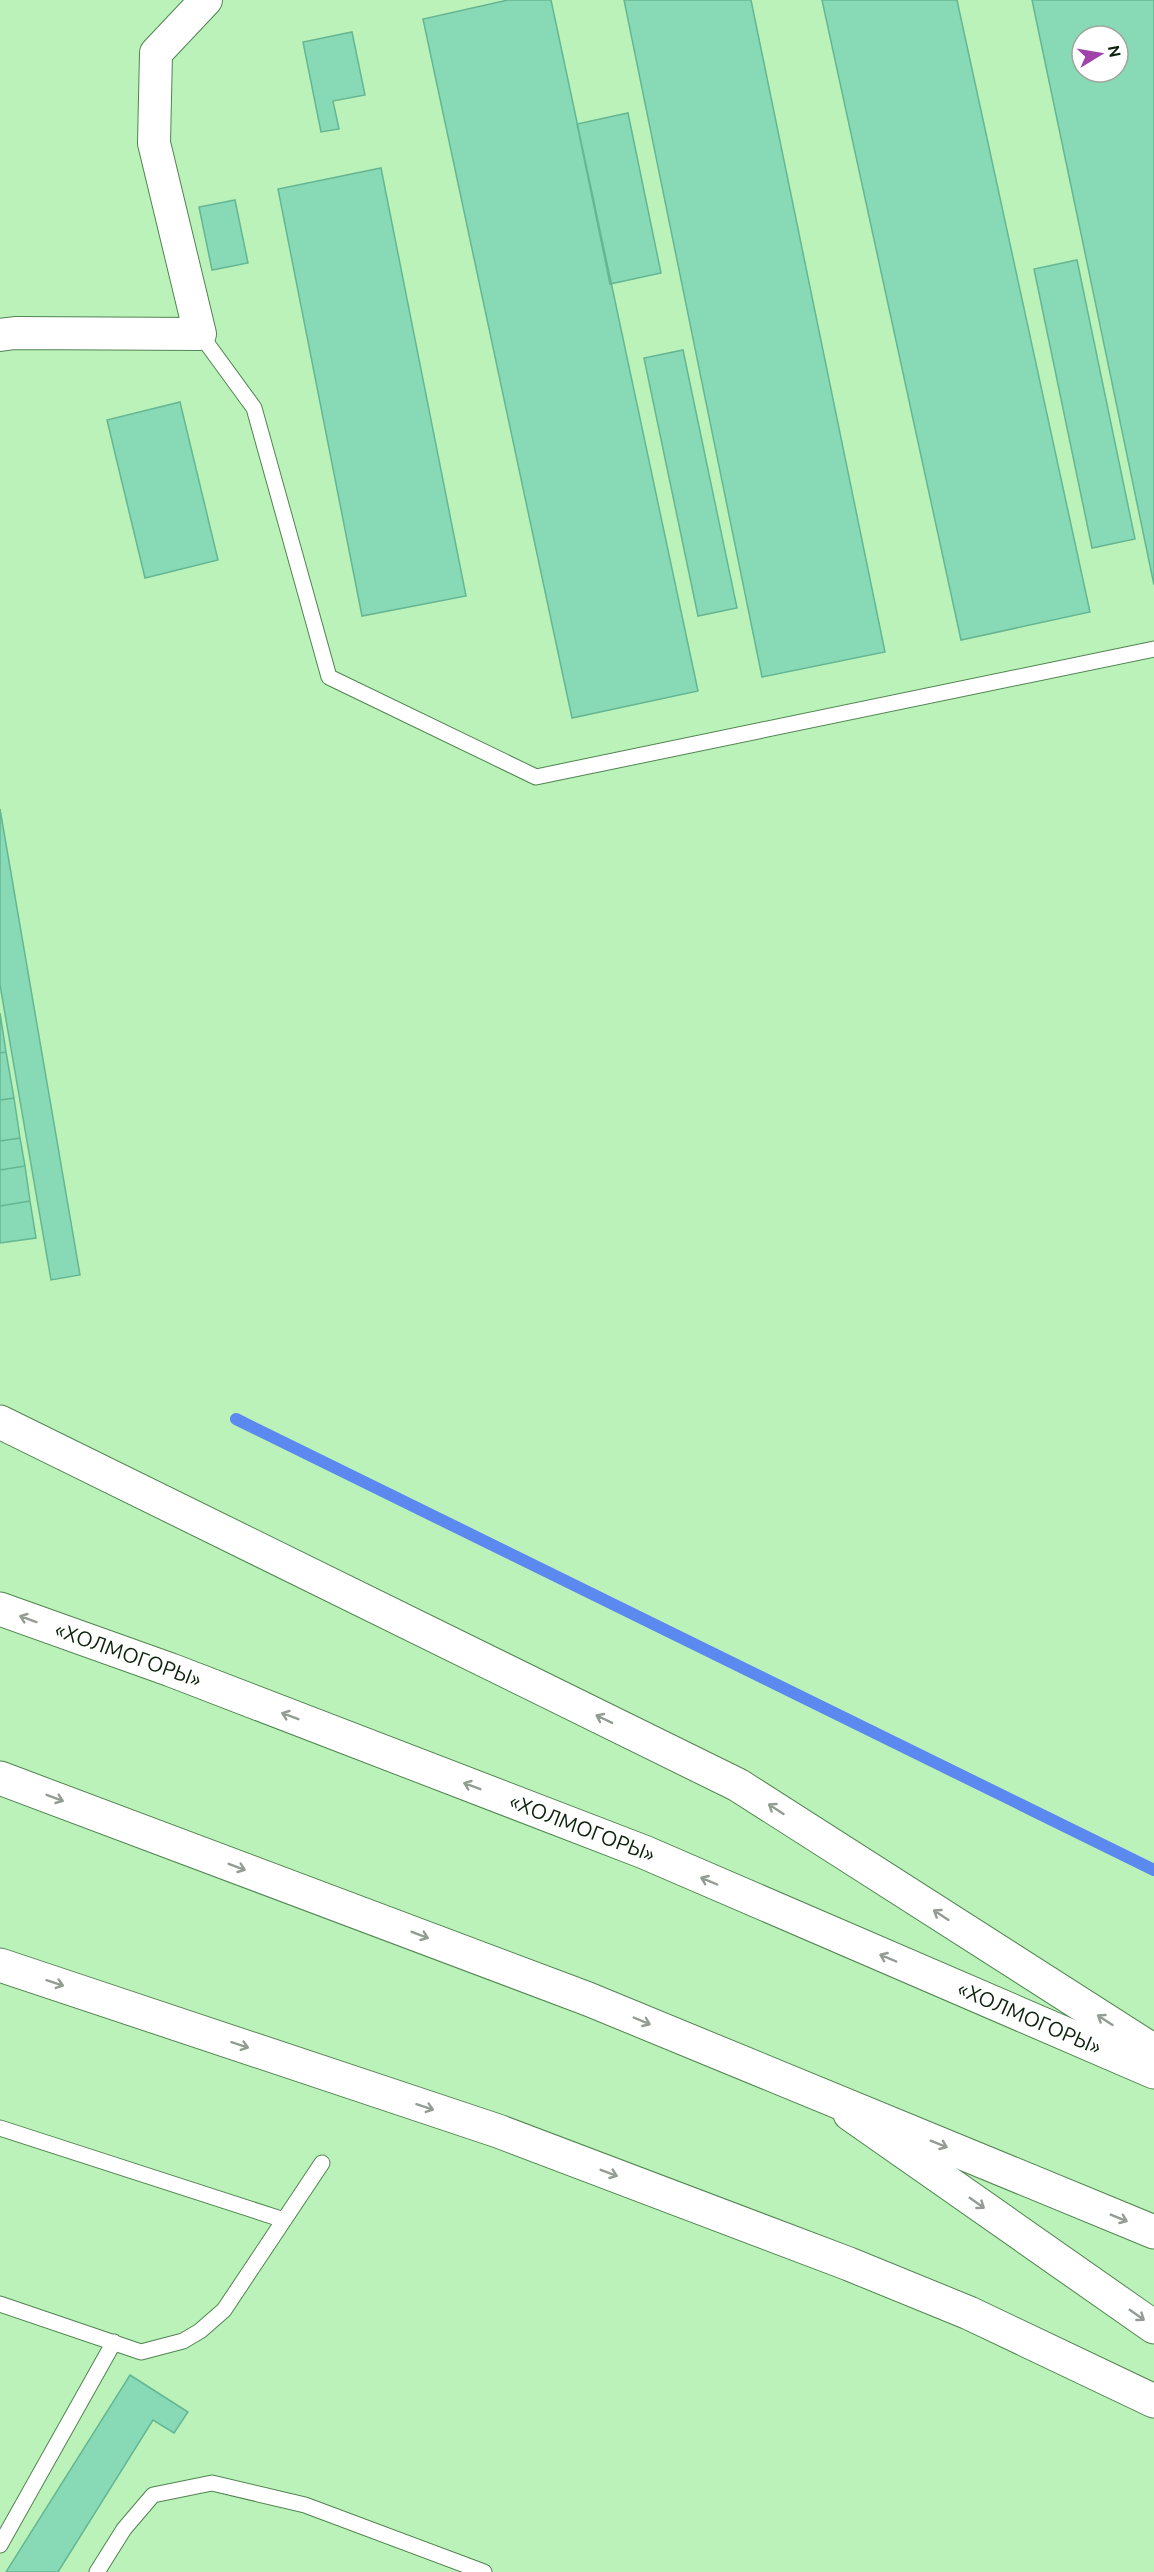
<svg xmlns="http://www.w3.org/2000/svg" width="1154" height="2572" viewBox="0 0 1154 2572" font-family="Ubuntu,sans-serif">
<rect width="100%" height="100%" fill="#baf2b9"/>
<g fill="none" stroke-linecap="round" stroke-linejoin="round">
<path stroke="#5b89f0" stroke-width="12" d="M236 1419 1154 1870"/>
</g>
<path fill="#88d9b5" stroke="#65b693" stroke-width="1.5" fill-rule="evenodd" d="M508 0H551L698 691 572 718 423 19Z
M624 0H751L885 652 762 677Z
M822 0H957L1090 612 961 640Z
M1032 0H1154V585L1079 224ZM1082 36H1118V72H1082Z
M352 32 365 95 333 101 339 129 321 132 303 42Z
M628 113 661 273 610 284 577 124Z
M381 168 466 596 362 616 278 189Z
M235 200 248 263 212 270 199 207Z
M1077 260 1135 539 1092 548 1034 269Z
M683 350 737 608 698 616 644 358Z
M180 402 218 560 145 578 107 420Z
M0 809 80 1275 51 1280 0 985Z
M0 1013 6 1052 0 1053Z
M6 1052 14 1098 0 1100V1053Z
M14 1098 20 1138 0 1141V1100Z
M20 1138 25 1166 0 1170V1141Z
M25 1166 30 1201 0 1206V1170Z
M30 1201 36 1238 0 1243V1206Z
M130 2375 188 2412 174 2433 153 2420 58 2572H6Z"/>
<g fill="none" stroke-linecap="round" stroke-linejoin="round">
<defs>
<path id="service" d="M200 334 254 408 329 677 536 777 1154 649
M0 2128 284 2220
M0 2304 141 2352 183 2341 200 2331 224 2310 322 2163
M0 2545 114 2342
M97 2572 124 2529 153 2495 212 2483 305 2505 484 2572"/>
<path id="minor" d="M0 335 15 333 200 334 154 143 156 53 206 0"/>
<path id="secondary" d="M0 1422 738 1785 1154 2051
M0 1965 498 2131 849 2264 969 2313 1154 2401
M850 2114 1154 2327"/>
<g id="trunk">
<path id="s1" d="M0 1609 171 1670 644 1852 1154 2072"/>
<path d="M0 1778 588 1999 1154 2232"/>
</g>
</defs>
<use href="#service" stroke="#518451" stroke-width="17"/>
<use href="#minor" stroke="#518451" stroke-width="34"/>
<use href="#secondary" stroke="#518451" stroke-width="35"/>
<use href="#trunk" stroke="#518451" stroke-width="35"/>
<use href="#service" stroke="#fff" stroke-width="15"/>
<use href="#minor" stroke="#fff" stroke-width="32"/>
<use href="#secondary" stroke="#fff" stroke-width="33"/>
<use href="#trunk" stroke="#fff" stroke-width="33"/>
</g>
<defs><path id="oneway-shaft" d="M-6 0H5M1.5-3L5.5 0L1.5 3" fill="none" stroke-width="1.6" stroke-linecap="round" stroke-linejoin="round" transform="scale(1.5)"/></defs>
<g stroke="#929c92">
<use href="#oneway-shaft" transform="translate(28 1619) rotate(-160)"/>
<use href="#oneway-shaft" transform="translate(290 1716) rotate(-159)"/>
<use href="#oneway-shaft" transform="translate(604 1719) rotate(-154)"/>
<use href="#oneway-shaft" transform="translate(472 1786) rotate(-159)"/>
<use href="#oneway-shaft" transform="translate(55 1798) rotate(21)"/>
<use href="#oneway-shaft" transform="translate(776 1809) rotate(-147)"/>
<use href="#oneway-shaft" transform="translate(237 1867) rotate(21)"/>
<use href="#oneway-shaft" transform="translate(709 1881) rotate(-157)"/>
<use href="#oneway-shaft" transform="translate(941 1915) rotate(-147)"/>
<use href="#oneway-shaft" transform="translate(420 1935) rotate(21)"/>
<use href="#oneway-shaft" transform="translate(888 1958) rotate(-157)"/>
<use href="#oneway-shaft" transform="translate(55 1983) rotate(18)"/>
<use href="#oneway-shaft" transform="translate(1105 2020) rotate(-147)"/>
<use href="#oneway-shaft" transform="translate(642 2021) rotate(23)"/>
<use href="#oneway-shaft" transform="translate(240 2045) rotate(18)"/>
<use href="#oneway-shaft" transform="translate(425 2107) rotate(18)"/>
<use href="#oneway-shaft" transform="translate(939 2144) rotate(22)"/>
<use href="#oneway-shaft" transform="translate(609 2173) rotate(21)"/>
<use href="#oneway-shaft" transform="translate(977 2203) rotate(35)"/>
<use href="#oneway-shaft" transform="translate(1119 2218) rotate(22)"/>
<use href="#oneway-shaft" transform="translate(1137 2315) rotate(35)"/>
</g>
<g text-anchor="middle" stroke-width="6" stroke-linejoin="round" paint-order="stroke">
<g font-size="21" fill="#0d220d" stroke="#fff">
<text dy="7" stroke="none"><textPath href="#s1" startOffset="136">«ХОЛМОГОРЫ»</textPath></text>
<text dy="7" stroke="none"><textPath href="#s1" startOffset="622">«ХОЛМОГОРЫ»</textPath></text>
<text dy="7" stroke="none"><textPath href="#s1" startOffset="1108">«ХОЛМОГОРЫ»</textPath></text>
</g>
</g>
<g transform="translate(1100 54) rotate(79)"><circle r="28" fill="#ffffff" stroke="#9ea79e" stroke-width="1.5"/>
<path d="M0-4.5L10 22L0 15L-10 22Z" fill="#a142aa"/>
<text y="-9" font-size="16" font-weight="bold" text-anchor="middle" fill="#0d220d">N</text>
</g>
</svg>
